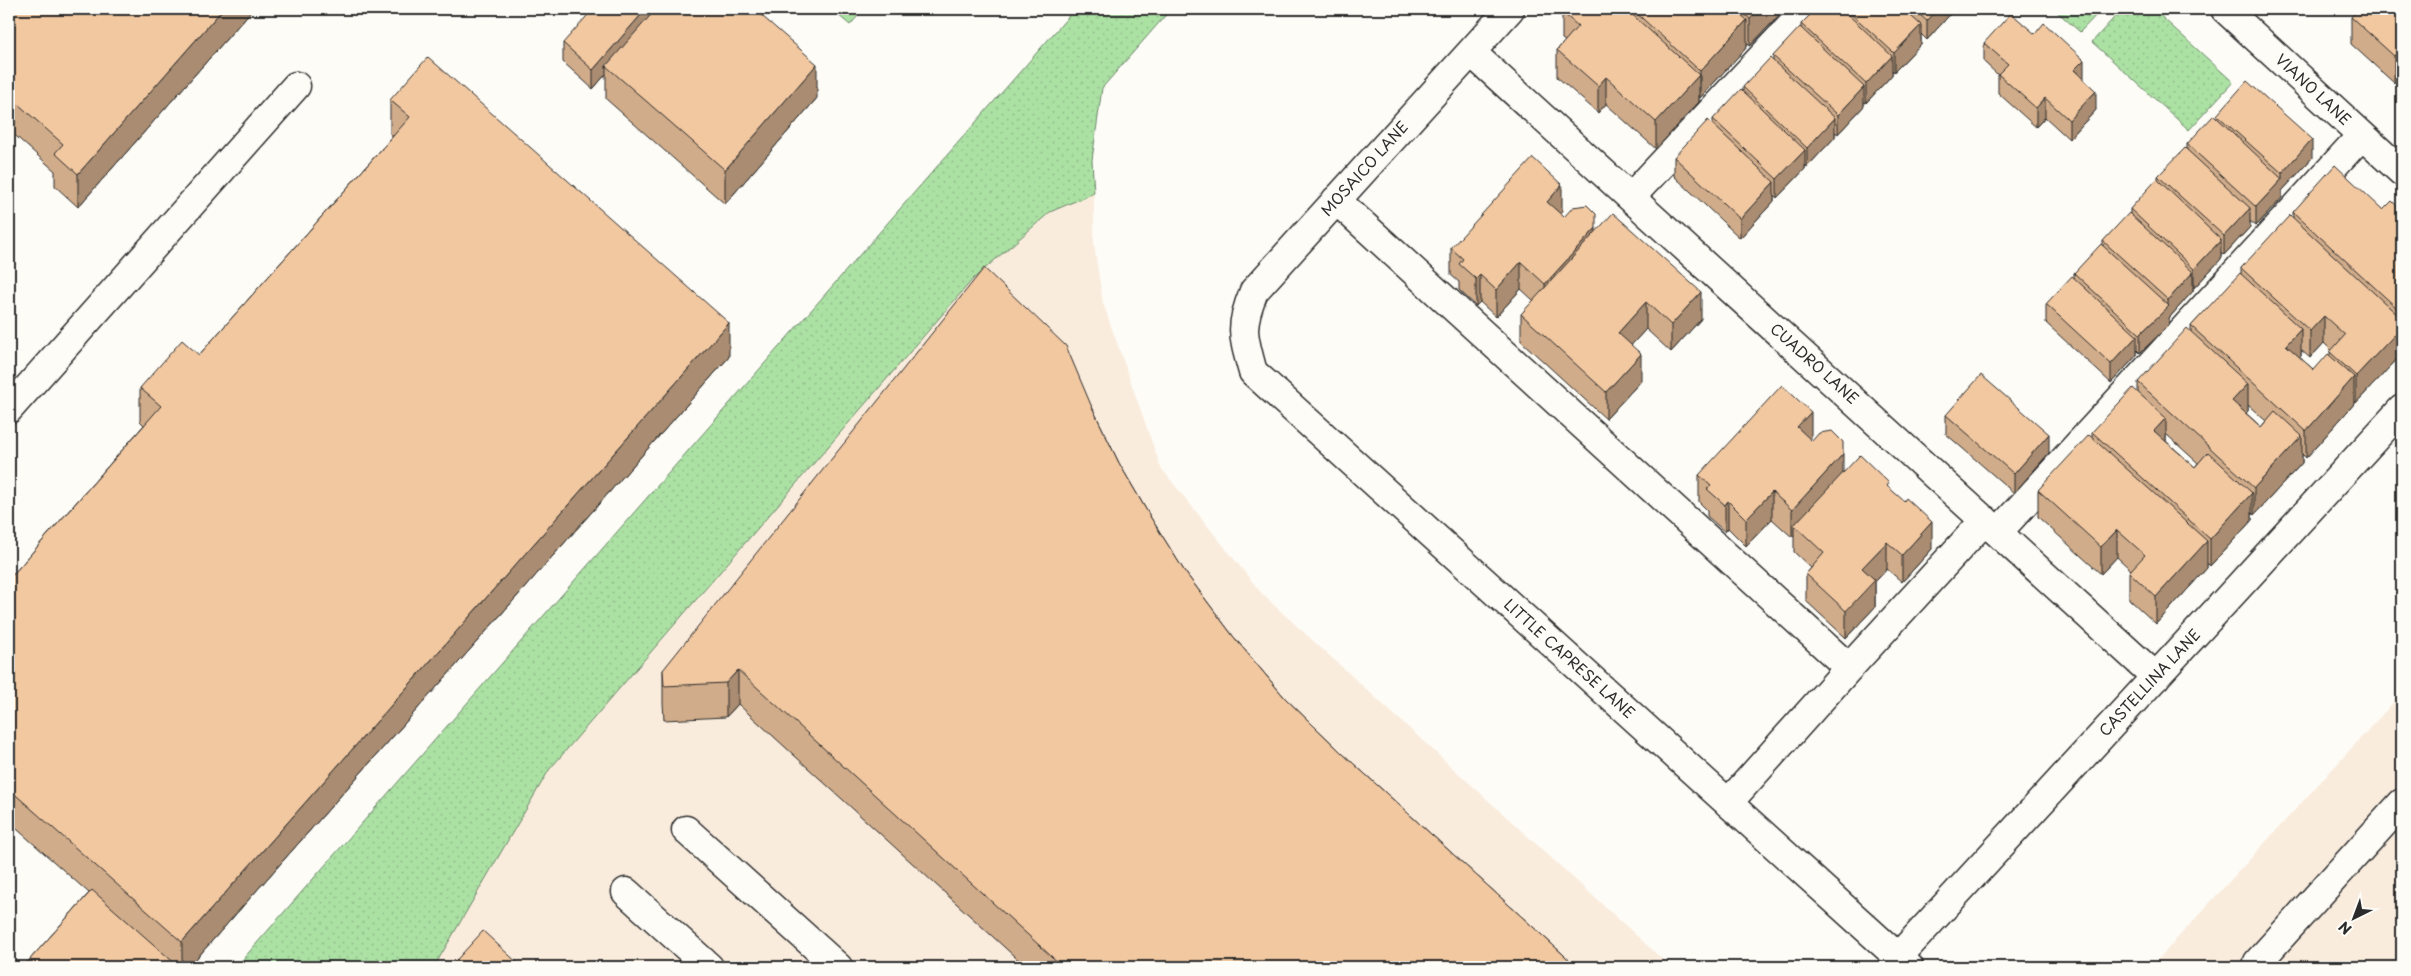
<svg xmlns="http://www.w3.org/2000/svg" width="2411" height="976" viewBox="0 0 2411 976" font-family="'Playpen Sans',sans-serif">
<defs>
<pattern id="grass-dots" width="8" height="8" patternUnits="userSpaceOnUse" patternTransform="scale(1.25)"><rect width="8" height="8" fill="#ace1a4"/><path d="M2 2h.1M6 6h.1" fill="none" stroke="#94c18d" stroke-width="1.8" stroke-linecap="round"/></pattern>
</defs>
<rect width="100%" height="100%" fill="#fdfcf7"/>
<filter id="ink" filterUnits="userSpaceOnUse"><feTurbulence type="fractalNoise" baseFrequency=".02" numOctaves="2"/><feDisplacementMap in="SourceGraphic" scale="10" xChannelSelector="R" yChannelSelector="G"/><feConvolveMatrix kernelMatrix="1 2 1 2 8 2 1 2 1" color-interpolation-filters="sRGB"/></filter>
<g filter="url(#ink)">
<path fill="#faecdd" d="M1094 193V245L1103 303 1161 468 1263 595 1671 967H434L549 770 973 279 1050 212Z
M2402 693V967H2151Z"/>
<path fill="url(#grass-dots)" stroke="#6c8668" d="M1075 9H1171L1102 88 1092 160 1094 193 1050 212 973 279 549 770 434 967H236Z
M2054 9H2102L2080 32Z
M2122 9H2153L2233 82 2189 130 2092 42Z"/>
<path fill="#ace1a4" stroke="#6c8668" d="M831 9H864L850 25Z"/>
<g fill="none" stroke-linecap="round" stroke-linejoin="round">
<defs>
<path id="minor" d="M1510 9 1254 291C1239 327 1243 336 1253 372L1909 967
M2225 9 2402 172
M1471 52 2156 677
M1631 197 1807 9
M1336 200 1849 668 1985 520
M9 409 296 86
M1998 532 2362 135
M1728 803 1849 668
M686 830 838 967
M626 892 709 967
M1898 957 2402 409
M2259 967 2258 962 2402 803"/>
</defs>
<use href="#minor" stroke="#2b2b2b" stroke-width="31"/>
<use href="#minor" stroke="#fdfcf7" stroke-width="28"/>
</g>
<path fill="#d0ac8a" stroke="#2b2b2b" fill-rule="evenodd" d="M9 9H253L78 207 55 186V171L9 130Z
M1565 9H1785L1750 46 1747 43V47L1700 98 1699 97V102L1656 149 1606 104 1598 113 1557 77V50L1565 41 1562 39V12Z
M1816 9H1955L1927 40 1921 34V44L1894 72 1892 70V75L1866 103 1864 102V106L1838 134 1835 132V137L1807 167 1805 165V169L1777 198 1774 195V201L1740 238 1674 176V157L1713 125V119L1743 92V87L1773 61V56L1801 28V24Z
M2402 9V74L2394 83 2351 44V17Z
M563 43 817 98 725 204 606 99V74L593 89 563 62Z
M1984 43 2083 79 2096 110 2069 139 2045 117 2036 127 1998 93V75L1984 62Z
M390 100 729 357 189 967H23L89 893 9 822V579L144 425 140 421V388L199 355 393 136 390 134Z
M2217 115 2312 158 2282 191V198L2256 226 2250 221V227L2224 255 2221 252V259L2194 288H2193V291L2169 318V325L2140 353 2137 350V355L2111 383 2046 323V304L2074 279V273L2103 246V241L2130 214V209L2158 181V176L2187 150V144L2217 118Z
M2383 210 2402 211V354L2356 403 2354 401V404L2306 458 2302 454V463L2254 515 2252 513V520L2210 566 2207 563V568L2156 624 2129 599V572L2131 570 2117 557 2101 574 2038 517V490L2092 438V432L2138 393V382L2191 332V326L2241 274V268L2293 218V212ZM2324 343 2331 350 2330 352V355L2314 370 2299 357 2301 356V350L2310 358ZM2248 405 2266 421 2261 427 2246 413 2248 411ZM2166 434 2198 463 2195 467 2166 441Z
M1562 212 1560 214 1564 217 1596 231 1701 319 1671 352 1646 329 1631 345 1641 381 1606 419 1521 341V314L1534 301 1521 289 1496 317 1480 302 1476 306 1459 290V282L1451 275V248Z
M1091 405 1119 463 1151 518 1185 572 1233 636 1285 698 1343 754 1577 967H1026L738 704 726 717 664 720 663 703V670Z
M1946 415 2049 453 2014 493 1946 434Z
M1810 439 1843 472 1889 488 1932 549 1902 582 1887 569 1875 582V607L1846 638 1806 601V574L1811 568 1794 552V535L1792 537 1772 519 1746 546 1728 528 1725 532 1707 516V510L1699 502V475Z"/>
<path fill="#a98c71" stroke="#2b2b2b" d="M223 9H253L78 207V174Z
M646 9H663L606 66V74L593 89V70Z
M1760 9H1785L1750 46V19Z
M1938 9H1955L1927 40V21Z
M1747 20V47L1700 98V71Z
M1921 25V44L1894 72V53Z
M2402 47V74L2394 83V56Z
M1892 56V75L1866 103V84Z
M2084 60V79L2074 70Z
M817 64V98L725 204V170Z
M1699 75V102L1656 149V122Z
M1606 77V104L1598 113V86Z
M1864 87V106L1838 134V115Z
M2096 91V110L2069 139V120Z
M2045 98V117L2036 127V108Z
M1835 118V137L1807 167V148Z
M2312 139V158L2282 191V198L2256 226V207L2282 179V173Z
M1805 150V169L1777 198V179Z
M1774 182V201L1740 238V219Z
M1562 185V212L1547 228V202Z
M2250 208V227L2224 255V236Z
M1596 228V255L1545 311V284Z
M2221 240V259L2194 288V269Z
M1521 262V289L1496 317V290Z
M2193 272V291L2169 318V325L2140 353V334L2168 307V300Z
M1480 275V302L1476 306V279Z
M1701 292V319L1671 352V325Z
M1646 302V329L1618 360V333Z
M2402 304V354L2356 403V376L2398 331V309Z
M2324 316V343L2310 358V331Z
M729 323V357L189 967H182V942Z
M2301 329V356L2286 372V345Z
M2137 336V355L2111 383V364Z
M1641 354V381L1606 419V392Z
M2354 377V404L2306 458V431Z
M2248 384V411L2232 428V401Z
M1811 412V439L1797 454V427Z
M2166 418V445L2154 431Z
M2049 434V453L2014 493V474Z
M2302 436V463L2254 515V488Z
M1843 454V481L1794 525V535L1792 537V510Z
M1772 492V519L1746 546V519Z
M2252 493V520L2210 566V539Z
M1728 501V528L1725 532V505Z
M1932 522V549L1902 582V555Z
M2117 530V557L2101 574V547Z
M2207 541V568L2156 624V597Z
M1887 542V569L1875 582V607L1846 638V611L1862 568Z
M738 670V704L726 717V683Z"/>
<path fill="#f2c8a1" stroke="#2b2b2b" d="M9 9H223L78 174 55 153 63 144 9 96Z
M593 9H646L593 70 563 43Z
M656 9H754L817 64 725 170 606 66Z
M1565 9H1626L1699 75 1656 122 1606 77 1598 86 1557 50 1578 26 1562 12Z
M1632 9H1734L1747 20 1700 71Z
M1739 9H1760L1750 19Z
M1816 9H1842L1892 56 1866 84 1801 24Z
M1846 9H1903L1921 25 1894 53Z
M1913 9H1938L1927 21Z
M2358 9H2402V47L2394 56 2351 17Z
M2011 13 2035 34 2044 23 2084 60 2074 70 2096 91 2069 120 2045 98 2036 108 1998 74 2008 64 1984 43Z
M1800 27 1864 87 1838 115 1773 56Z
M428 57 729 323 182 942 9 789V579L161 406 140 388 182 340 199 355 410 117 390 100Z
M1770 58 1835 118 1807 148 1743 87Z
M2247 81 2312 139 2282 173 2217 115Z
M1741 89 1805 150 1777 179 1713 119Z
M2214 115 2282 179 2256 207 2187 144Z
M1708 120 1774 182 1740 219 1674 157Z
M2185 148 2250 208 2224 236 2158 176Z
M1533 158 1562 185 1547 202 1564 217 1573 207 1587 205 1596 214V228L1545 284 1521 262 1496 290 1480 275 1476 279 1459 264 1463 259 1451 248Z
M2335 165 2383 210 2392 201 2402 211V304L2398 309 2293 212Z
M2157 179 2221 240 2194 269 2130 209Z
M1613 213 1701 292 1671 325 1646 302 1618 333 1641 354 1606 392 1521 314Z
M2129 213 2193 272 2168 300 2103 241Z
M2290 215 2402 319V327L2356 376 2330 352 2345 335 2324 316 2310 331 2241 268Z
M2101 244 2169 306 2140 334 2074 273Z
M984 268 1066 346 1091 405 1119 463 1151 518 1185 572 1233 636 1285 698 1343 754 1577 967H1063L738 670 726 683 664 686 663 670Z
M2240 273 2301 329 2286 345 2314 370 2328 354 2354 377 2306 431 2191 326Z
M2072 276 2137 336 2111 364 2046 304Z
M2187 328 2248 384 2232 401 2261 427 2275 411 2302 436 2254 488 2138 382Z
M1981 375 2049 434 2014 474 1946 415Z
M1782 385 1811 412 1797 427 1812 441 1819 433 1832 431 1843 442V454L1792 510 1772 492 1746 519 1728 501 1725 505 1707 489 1711 486 1699 475Z
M2133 388 2166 418 2154 431 2195 467 2208 452 2252 493 2210 539 2092 432Z
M2089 435 2207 541 2156 597 2129 572 2145 555 2117 530 2101 547 2038 490Z
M1860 455 1889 483 1887 486 1904 501 1906 498 1932 522 1902 555 1887 542 1862 568 1875 580 1846 611 1806 574 1824 553 1794 525Z
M92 890 179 967H23Z
M483 931 522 967H450Z"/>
</g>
<g text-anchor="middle" stroke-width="4.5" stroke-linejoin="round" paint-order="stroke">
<g font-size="15" fill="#2b2b2b" stroke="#fdfcf7">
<text transform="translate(2313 90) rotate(43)" y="5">VIANO LANE</text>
<text transform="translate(1365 169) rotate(-48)" y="5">MOSAICO LANE</text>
<text transform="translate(1814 364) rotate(42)" y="5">CUADRO LANE</text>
<text transform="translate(1569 659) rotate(42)" y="5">LITTLE CAPRESE LANE</text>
<text transform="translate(2150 683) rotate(-47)" y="5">CASTELLINA LANE</text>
</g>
</g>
<rect width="2411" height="976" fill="none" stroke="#fdfcf7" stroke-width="30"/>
<rect x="15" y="15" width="2381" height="946" fill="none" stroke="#2b2b2b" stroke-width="2" filter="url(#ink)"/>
<g transform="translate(2354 918) rotate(222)" stroke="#fdfcf7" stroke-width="4" paint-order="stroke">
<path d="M0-4L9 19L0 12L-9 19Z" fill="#2b2b2b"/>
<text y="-8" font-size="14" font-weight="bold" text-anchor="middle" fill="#2b2b2b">N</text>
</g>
</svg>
